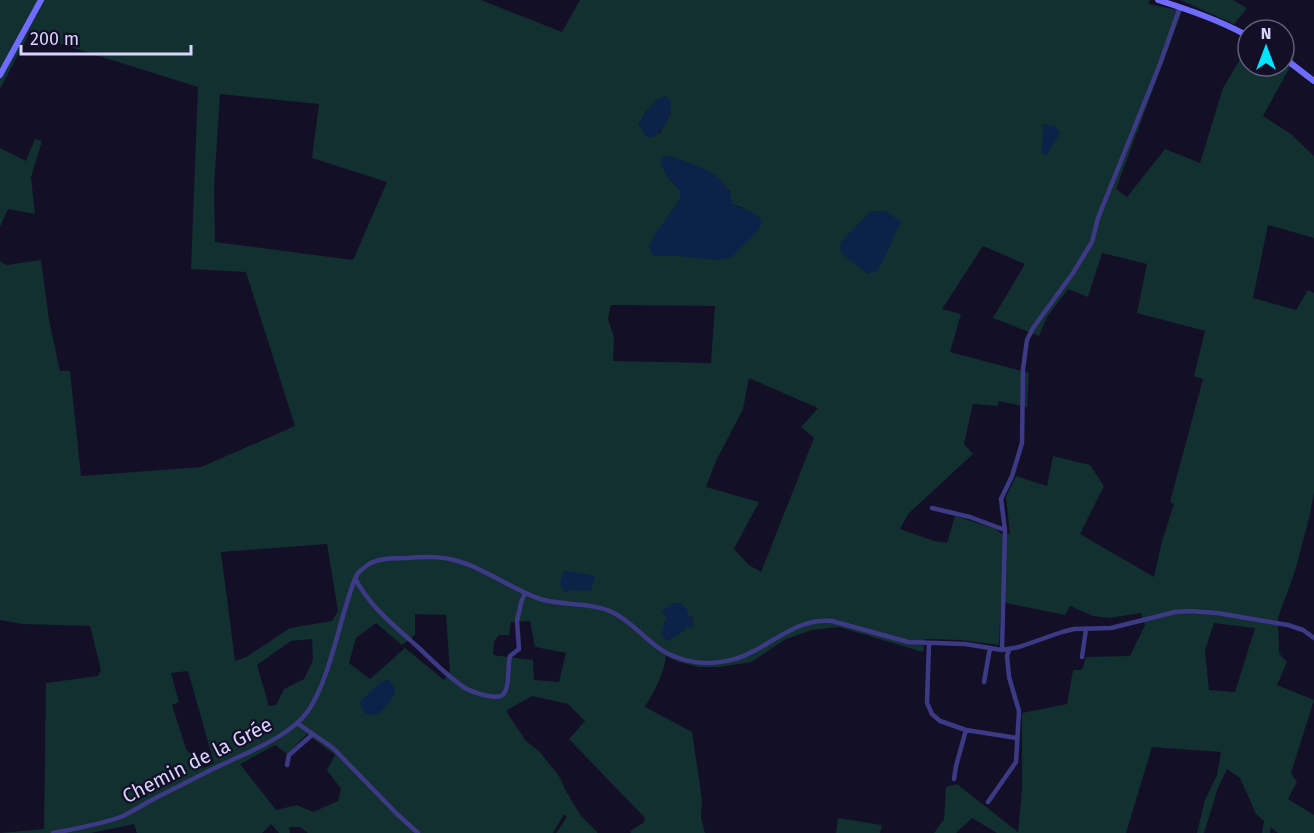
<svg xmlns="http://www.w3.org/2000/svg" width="1314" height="833" viewBox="0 0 1314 833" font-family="'Fira Sans',sans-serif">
<rect width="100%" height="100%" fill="#130f26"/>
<path fill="#12302f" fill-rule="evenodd" d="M0 0H481L562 32 580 0H1150L1148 4 1182 11 1116 189 1127 197 1165 149 1200 163 1223 88 1248 46V66H1284V53L1294 60 1263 116 1291 134 1314 156V238L1268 225 1253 298 1296 310 1308 290 1314 293V491L1310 515 1295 571 1278 618 1279 653 1287 662 1277 685 1314 700 1291 773 1297 782 1288 799 1314 815V833H1278L1271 827 1270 833H1262L1264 821 1256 814 1240 778 1227 769 1218 788 1204 833H1197L1205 800 1217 775 1221 752 1152 747 1126 833H997L972 818 956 833H934L944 819 946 787 957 784 1018 832 1022 790V713L1067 704 1073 670H1082L1086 657 1130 656 1145 625 1141 613 1110 618 1093 616 1070 606 1065 615 1001 602 999 645 960 640 925 639 923 652 839 627 812 630 786 639 751 662 720 667H699L679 662 666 656C664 675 654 691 645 707L692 732 702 799 701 818 705 833H631L630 831 643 823 645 818 569 739 585 721 568 704 532 696 507 710 508 714 526 741 540 752 559 776 566 791 581 816 598 833H556L567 817 564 814 553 833H308L300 827H289L290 833H279L271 824 262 833H137L134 824 91 833H0L44 829 46 683 98 676 101 670 90 626 23 624 0 620V259L1 262 7 265 41 260 49 320 60 371H70L81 476 201 467 295 426 246 272 191 269 198 87 29 34 0 89ZM220 94 319 104 312 158 387 182 353 260 215 242 214 187ZM658 99 671 112 660 133 647 137C644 131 640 128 639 123L646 112ZM669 156 696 166 729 190 732 204 744 208 677 256H656L670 213 680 200V190L669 179 662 166 661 158ZM983 246 1025 264 993 318 1039 336 1047 317 1068 289 1088 297 1102 253 1147 264 1137 313 1205 331 1194 376 1203 379 1170 502 1174 504 1162 541 1154 577 1080 534 1104 486 1090 465 1053 456 1047 486 1016 476 1006 497 1010 534H1002L994 528 955 516 947 543 934 541 900 529 909 513 973 454 964 444 973 404 998 406 999 401 1027 407 1029 373 950 352 961 314 942 309ZM611 305 715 306 711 363 613 361 614 337 608 319ZM749 378 818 408 801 427 814 438 761 572 749 565 734 549 759 502 706 487 716 461 743 409ZM327 544 338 611 332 621 290 628 246 657 235 661 221 552ZM662 610 687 613 693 621 692 627H686L685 630 666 641 664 623 668 619ZM415 614 446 615 450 671 444 680 405 648 370 679 349 663 356 638 376 623 402 645 415 635ZM530 621 535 647 566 653 559 682 534 680 533 660 493 655 494 642 499 635H509L511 622ZM1214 623 1255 628 1235 692 1209 690 1205 650ZM312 639 313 660 304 679 284 689 276 705 269 706 257 665 291 641ZM188 671 214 763 204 768 186 749 172 705 179 702 171 673ZM307 734 335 755 327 770 341 789 338 801 313 812 297 805 276 810 240 764 275 745 287 754Z
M1180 0H1233L1247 8 1234 24Z
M35 139 42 141 31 177 35 214 8 209 0 227V148L26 161Z
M838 818 882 825 880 833H836Z"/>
<path fill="#0c2248" d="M665 96 671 101C671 116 665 129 652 138L647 137C644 131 640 128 639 123 646 112 653 101 665 96Z
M1043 124 1055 126 1060 133 1046 156 1042 153Z
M669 156C687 162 719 170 728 190 730 194 731 200 732 204L754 213 762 220 759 230 731 258 716 260 677 256H655L652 254 649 246 655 234 680 200V190L669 179 662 166 661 158Z
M871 211H886L901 222 878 271 868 274 841 253 840 243Z
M564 570 595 576 591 591 571 590 565 593 560 585Z
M673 603H681L685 608H687V613L689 616 693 617 692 628 686 627 685 630 666 641 662 636C662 628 663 624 668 619L662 611Z
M387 679 390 681 395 688C394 706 365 731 360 702L377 685Z"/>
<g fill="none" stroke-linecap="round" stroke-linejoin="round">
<path stroke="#3d3a85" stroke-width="4.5" d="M932 508 970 517 1005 530
M356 580C371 608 396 627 419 648 434 662 448 677 465 688 472 692 493 699 501 696 511 691 507 666 510 656L519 649 517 621 521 603 525 593
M929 643 927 703 932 714 940 721 966 730 1017 738
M1002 650 1005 530 1001 499 1012 476 1022 443 1023 369 1027 340 1033 328 1073 273 1092 242 1098 218 1160 64 1180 7
M1082 657 1086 629
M984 682 990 648
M297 723 333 748 397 814 418 833
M287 765 289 755 313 734
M954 779 956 766 966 730
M988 802 1016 762 1019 711 1009 677 1007 656 1009 650
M53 833C74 829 103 824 123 816 131 812 140 807 148 802 167 792 187 782 207 772 237 756 289 739 308 711 326 685 336 639 345 609 349 597 352 583 358 573 361 570 366 566 369 564 380 558 394 558 406 558 422 557 439 556 454 560 483 567 511 589 540 599 564 606 593 602 614 613 637 625 652 649 676 657 702 667 730 664 754 651 780 637 802 618 832 621L908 642 965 644 1002 650 1019 647 1062 632 1074 629 1111 628 1175 612 1189 611 1217 613 1288 625 1303 630 1314 638"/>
<path stroke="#6f6bff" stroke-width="6" d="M1158 0C1189 10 1219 20 1248 36
M1284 58 1314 81
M0 75 41 0"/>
</g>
<g text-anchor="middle" stroke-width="4.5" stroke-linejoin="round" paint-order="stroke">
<g font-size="20" fill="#d9d4ff" stroke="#130f26">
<text transform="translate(197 760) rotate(-27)" y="7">Chemin de la Grée</text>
</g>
</g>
<g transform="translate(1266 48)"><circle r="28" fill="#130f26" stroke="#625e7d" stroke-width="1.5"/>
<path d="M0-4.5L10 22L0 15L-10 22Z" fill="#00e5ff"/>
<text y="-9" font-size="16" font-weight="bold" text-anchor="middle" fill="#d9d4ff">N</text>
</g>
<path d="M21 45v9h170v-9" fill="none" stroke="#d9d4ff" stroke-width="3"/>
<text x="30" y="45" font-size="18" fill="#d9d4ff" stroke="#130f26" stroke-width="4.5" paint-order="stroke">200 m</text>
</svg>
